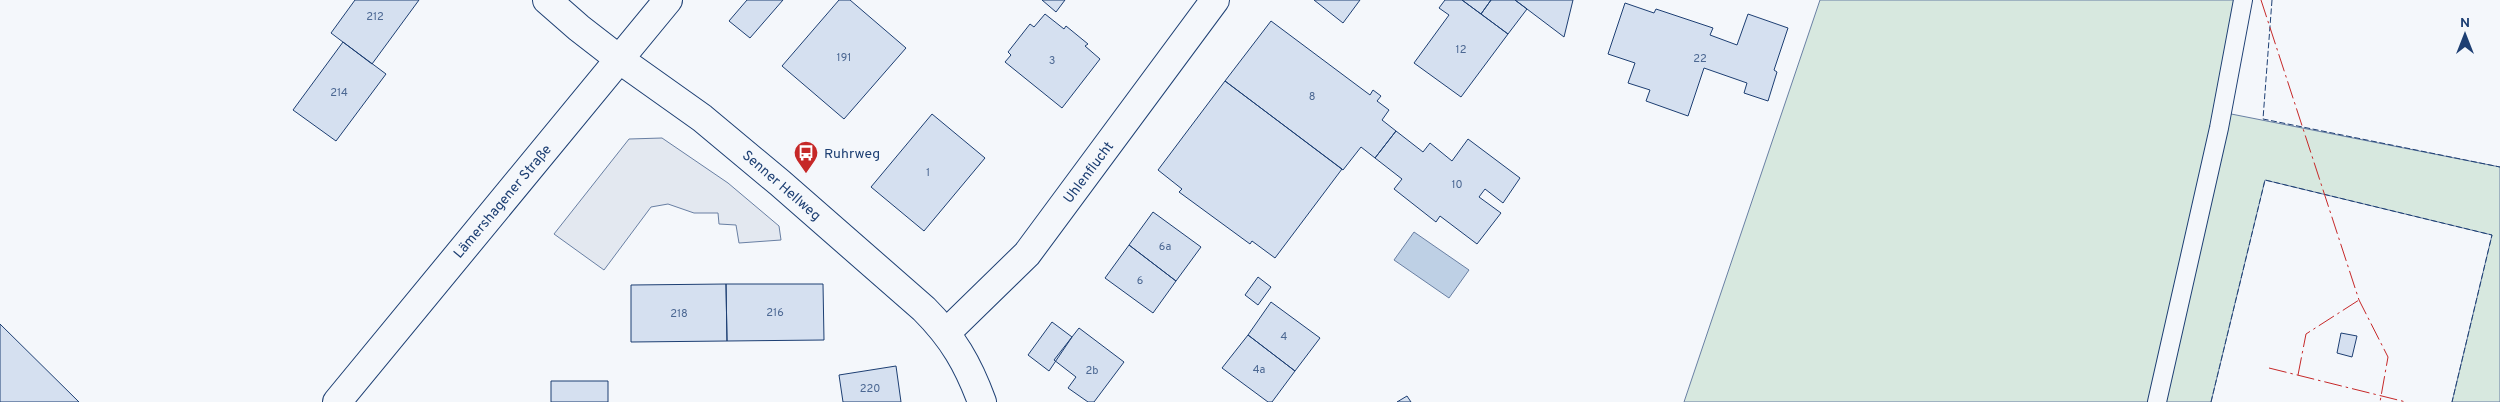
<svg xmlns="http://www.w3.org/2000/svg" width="2500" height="402" viewBox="0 0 2500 402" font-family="Overpass,sans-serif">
<rect width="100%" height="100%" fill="#f4f7fb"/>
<path fill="#d7e8df" stroke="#687fa3" d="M1820 0H2236L2216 111 2500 167V402H2452L2492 235 2265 180 2211 402H1684Z"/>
<path fill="#e3e8f0" stroke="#687fa3" d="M662 138 728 183 779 226 781 240 739 243 736 225 719 224 718 213H694L668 204 651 207 604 270 554 234 629 139Z"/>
<path fill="#bed0e5" stroke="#687fa3" d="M1414 232 1469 270 1449 298 1394 260Z"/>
<path fill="#d5e0f0" stroke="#1d3f73" d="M355 0H419L372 64 331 33Z
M747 0H783L750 38 729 21Z
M839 0H850L906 48 844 119 782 66Z
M1042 0H1065L1056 12Z
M1314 0H1360L1343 23Z
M1445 0H1462L1508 34 1461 97 1414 63 1449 15 1439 8Z
M1462 0H1491L1481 14Z
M1491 0H1515L1527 9 1508 34 1481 14Z
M1515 0H1573L1564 37 1527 9Z
M1625 3 1654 13 1656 9 1713 28 1710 35 1737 45 1748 14 1788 28 1774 70 1777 72 1768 101 1744 93 1747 83 1704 68 1688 116 1646 101 1650 90 1628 83 1635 63 1608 54Z
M1045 14 1064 29 1066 26 1088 44 1085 46 1100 59 1062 108 1005 62 1011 55 1008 52 1030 24 1034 27Z
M1271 21 1370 95 1373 90 1381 96 1377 101 1389 110 1382 120 1396 131 1375 158 1361 147 1343 170 1225 81Z
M343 42 386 74 336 141 293 110Z
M1225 81 1342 169 1275 258 1252 241 1250 244 1179 192 1182 189 1158 170Z
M932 114 985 158 924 231 871 187Z
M1396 131 1423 152 1430 143 1452 161 1468 139 1520 178 1503 203 1485 189 1479 197 1501 213 1477 244 1440 216 1436 222 1394 189 1402 179 1375 158Z
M1153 212 1201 247 1176 281 1129 245Z
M1129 245 1176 281 1153 313 1105 278Z
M1258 277 1271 287 1258 305 1245 295Z
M726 284 727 341 631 342V285Z
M726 284H823L824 340 727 341Z
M1271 302 1320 338 1295 371 1248 335Z
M1052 322 1072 337 1049 371 1028 355Z
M0 324 79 402H0Z
M1079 328 1124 362 1094 402H1088L1068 388 1076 377 1054 360Z
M2341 333 2357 336 2352 357 2337 353Z
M1248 335 1295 371 1272 402H1268L1222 368Z
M896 366 901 402H843L839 375Z
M551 381H608V402H551Z
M1407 396 1411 402H1397Z"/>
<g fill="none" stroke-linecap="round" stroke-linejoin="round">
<defs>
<path id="service" d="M2157 402 2219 128 2243 0"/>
<path id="minor" d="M547 0 579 28 619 59
M947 332 1027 254 1215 0"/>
<path id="tertiary" d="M619 59 702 118 780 183 924 309C953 338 968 364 982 402"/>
<path id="secondary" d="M337 402 668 0"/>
</defs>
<use href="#service" stroke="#1d3f73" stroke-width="20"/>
<use href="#minor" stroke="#1d3f73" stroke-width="30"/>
<use href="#tertiary" stroke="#1d3f73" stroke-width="30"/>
<use href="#secondary" stroke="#1d3f73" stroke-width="30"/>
<use href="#service" stroke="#f4f7fb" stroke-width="18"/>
<use href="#minor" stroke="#f4f7fb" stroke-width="28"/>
<use href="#tertiary" stroke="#f4f7fb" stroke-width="28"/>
<use href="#secondary" stroke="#f4f7fb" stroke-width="28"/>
<path stroke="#1d3f73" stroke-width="1" stroke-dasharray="6 2.5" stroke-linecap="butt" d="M2272 0 2263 119 2500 167
M2211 402 2265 180 2492 235 2452 402"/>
<path stroke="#c62828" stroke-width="1" stroke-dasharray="18 4 2.5 4" stroke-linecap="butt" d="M2261 0 2359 300 2388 357 2380 402
M2269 368 2406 402
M2298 375 2306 334 2359 300"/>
</g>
<defs>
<symbol id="bus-pin" viewBox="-11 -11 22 30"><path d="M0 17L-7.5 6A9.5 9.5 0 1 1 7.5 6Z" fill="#c62828" stroke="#f4f7fb"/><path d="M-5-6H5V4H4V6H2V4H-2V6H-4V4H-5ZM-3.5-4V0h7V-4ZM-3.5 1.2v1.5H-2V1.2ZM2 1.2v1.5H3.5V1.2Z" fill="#fff"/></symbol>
</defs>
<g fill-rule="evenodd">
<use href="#bus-pin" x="792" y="139" width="28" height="38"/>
</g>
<g text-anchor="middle" stroke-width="4" stroke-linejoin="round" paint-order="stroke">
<g font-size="11" fill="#4b6792">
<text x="375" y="20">212</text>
<text x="1461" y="53">12</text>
<text x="844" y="61">191</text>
<text x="1700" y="62">22</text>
<text x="1052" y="64">3</text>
<text x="339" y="96">214</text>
<text x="1312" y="100">8</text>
<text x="928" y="176">1</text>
<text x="1457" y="188">10</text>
<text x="1165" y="250">6a</text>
<text x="1140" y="284">6</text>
<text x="775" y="316">216</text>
<text x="679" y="317">218</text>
<text x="1284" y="340">4</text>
<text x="1259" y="373">4a</text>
<text x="1092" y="374">2b</text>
<text x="870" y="392">220</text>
</g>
<g font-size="14" fill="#1d3f73" stroke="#f4f7fb" text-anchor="start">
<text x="824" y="158">Ruhrweg</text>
</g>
<g font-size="14" fill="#1d3f73" stroke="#f4f7fb">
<text transform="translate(1088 172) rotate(-53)" y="5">Uhlenflucht</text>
<text transform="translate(782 185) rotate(41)" y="5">Senner Hellweg</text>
<text transform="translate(502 201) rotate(-50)" y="5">Lämershagener Straße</text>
</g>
</g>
<g transform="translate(2465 35)" stroke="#f4f7fb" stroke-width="4" paint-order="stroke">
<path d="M0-4L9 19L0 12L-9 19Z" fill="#1d3f73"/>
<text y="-8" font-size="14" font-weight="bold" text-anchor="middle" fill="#1d3f73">N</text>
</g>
</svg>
